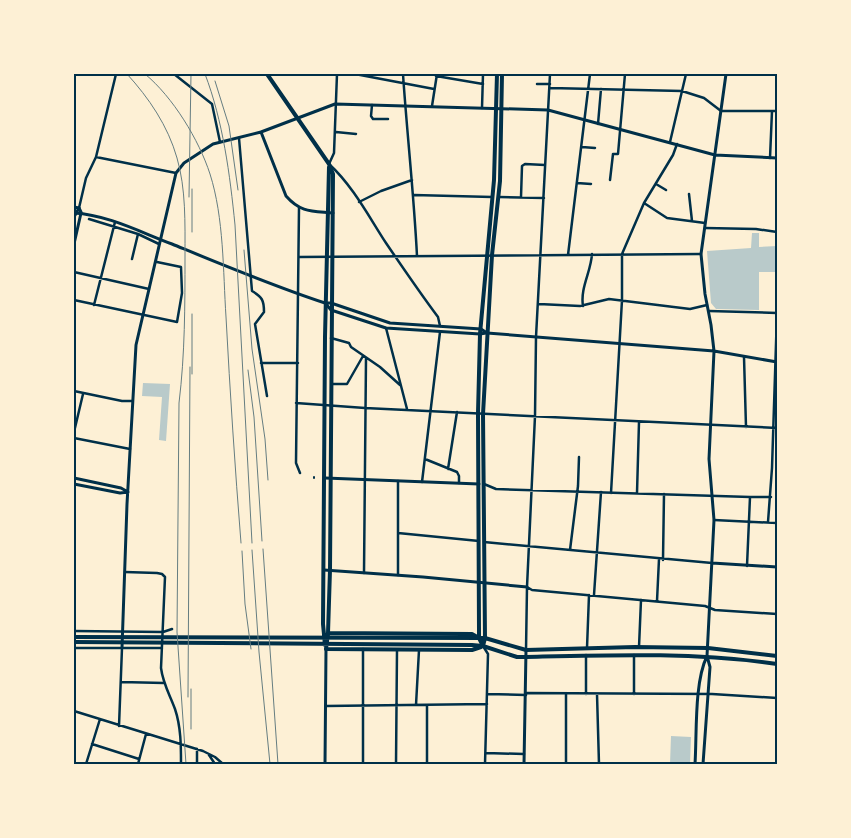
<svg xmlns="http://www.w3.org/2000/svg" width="851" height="838" viewBox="0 0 851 838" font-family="'Roboto Condensed',sans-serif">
<rect width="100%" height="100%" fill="#fdf0d5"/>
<path fill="#b9caca" d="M752 233H759V247L777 246V272H759V310L716 309 711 303 707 251 751 248Z
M143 383 170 384 166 441 159 440 162 397 142 396Z
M671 736 691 737 690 764H670Z"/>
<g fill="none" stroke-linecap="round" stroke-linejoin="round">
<path stroke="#003049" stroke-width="2" d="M314 477V478"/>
<path stroke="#003049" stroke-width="2.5" d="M174 74 212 104 220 142
M337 74 334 153 329 164C353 186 369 217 386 243 403 268 420 293 438 317L440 326
M355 74 434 89
M403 74C407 134 414 195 417 256
M436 76 483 84
M537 84H550
M550 88 682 91 704 98 721 111H777
M372 105 371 116 373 119H388
M432 106 437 74
M482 108 483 74
M598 124 601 89
M336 132 356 134
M239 138 252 291C262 297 264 300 264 312L255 324 267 396
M670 142 686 74
M582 147 595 148
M96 157 176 173
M770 158 772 111
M610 180 613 154H618L625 74
M577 183 591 184
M656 184 666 190
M689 194 692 221
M414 195 492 197
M499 197 544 198
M521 197 522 166 525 164 545 165
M359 202 381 191 412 180
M644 203 667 218 705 223
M79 208 86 178 96 157 116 74
M299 208 296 463 300 473
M89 219 138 234 159 244
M705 228 756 229 777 232
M568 255 590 74
M299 257 701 254
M132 259 138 234
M74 272 149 289
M74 300 177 322 182 293 181 267 157 262
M539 304 580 306 609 299 690 309 707 305
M94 305 115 222
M583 306C580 288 591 272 592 254
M709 311 777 313
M386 328 407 409
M331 338 349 343 351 347 380 367 400 385
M744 357 746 427
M261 363H298
M332 384H347L363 356
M74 391 122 401H132
M296 403 365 408 777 428
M74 432 83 394
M74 438 130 449
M425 459 457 472 459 476V483
M448 469 457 412
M422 482 440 332
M484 484 496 489 750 497 747 566
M611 493 622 300V254L644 203 673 155 677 144
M637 493 639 422
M750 497H771
M714 520 777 523
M768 522 772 468 777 313
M398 533 479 541
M484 542 712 563
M570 550 578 486 579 457
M663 560 664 494
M125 572 157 573 162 574 165 577 161 668C163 684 170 695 175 709 181 727 181 746 181 764
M364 573 366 358
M398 575V481
M527 587 532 590 705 606 715 610 777 614
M594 595 601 492
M657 601 659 559
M74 631 163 632 172 629
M483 646 488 654 485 764
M639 647 641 600
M74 648H162
M587 648 589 595
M526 650 527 587 535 416 536 337 550 74
M634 655V694
M121 682 164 683
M526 693 712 694 777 698
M487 694 526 695
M586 694V655
M597 694 599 764
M416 705 419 650
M427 705V764
M326 706 487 704
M74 711 203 751 215 757 223 764
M119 726 122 648
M92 744 139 759
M486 753 524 754
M209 755 215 764
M138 763 144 764
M86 764 100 719
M138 764 146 734
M197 764V749
M363 764V649
M396 764 397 650
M566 764V694"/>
<path stroke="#003049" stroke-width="3" d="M261 132 286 196C301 213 312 211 333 213
M74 217 79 208
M74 244 81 213
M487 333 714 351 777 362
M74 478 121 488 128 492
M325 478 479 484
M74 484 120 493 128 492
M712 563 777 567
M324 570 423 577 527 587
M122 648 127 504 136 345 176 173 184 163 213 144 261 132 335 104 548 110 715 155 777 158
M707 656 714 520 709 459 714 351 711 325 705 294 701 254 726 74
M325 764 326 649
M524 764 526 650"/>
<path stroke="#003049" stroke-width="3" d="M74 207 79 208 81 212
M74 213C108 215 140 232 172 244 223 265 273 286 325 303H331L390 323 481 329 487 333
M326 304 331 310 386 328 480 334 486 333
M695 764C697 733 694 683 707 656
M703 764 710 667 707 656"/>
<path stroke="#003049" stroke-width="4" d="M267 74 329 164 333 174 330 570 328 633 326 649
M328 633 472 634 479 638
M74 637 485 638
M74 642 472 645 483 646
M325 645 323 624 325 337 329 167
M326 649 472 650 481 647"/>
<path stroke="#003049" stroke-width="4" d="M485 638 526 650 635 647 708 648 777 656
M483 646 479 638V628L478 413 480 334 494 180 497 74
M483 646 485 638 483 414 492 255 500 181 502 74
M483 646 517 657H526C611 655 694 652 777 664"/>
<path stroke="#657d81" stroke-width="1" d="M127 74C149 98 168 126 177 158 186 189 185 223 185 256 185 305 185 354 179 403L177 632 186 764
M145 74C173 97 199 140 210 174 224 218 223 271 226 317 230 392 235 468 241 543
M205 74C223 121 230 175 235 225L252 543
M215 81 229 126 238 190
M189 197 191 74
M192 232V189
M244 250 252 349 265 439 268 480
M248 370 254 417 262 541
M192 374V314
M263 549 278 764
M252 550 259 652 270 764
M242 551 245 604 251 649
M191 689V729
M188 697 190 367"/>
</g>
<rect width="851" height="838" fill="none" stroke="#fdf0d5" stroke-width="150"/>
<rect x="75" y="75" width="701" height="688" fill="none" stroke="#003049" stroke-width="2"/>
</svg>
